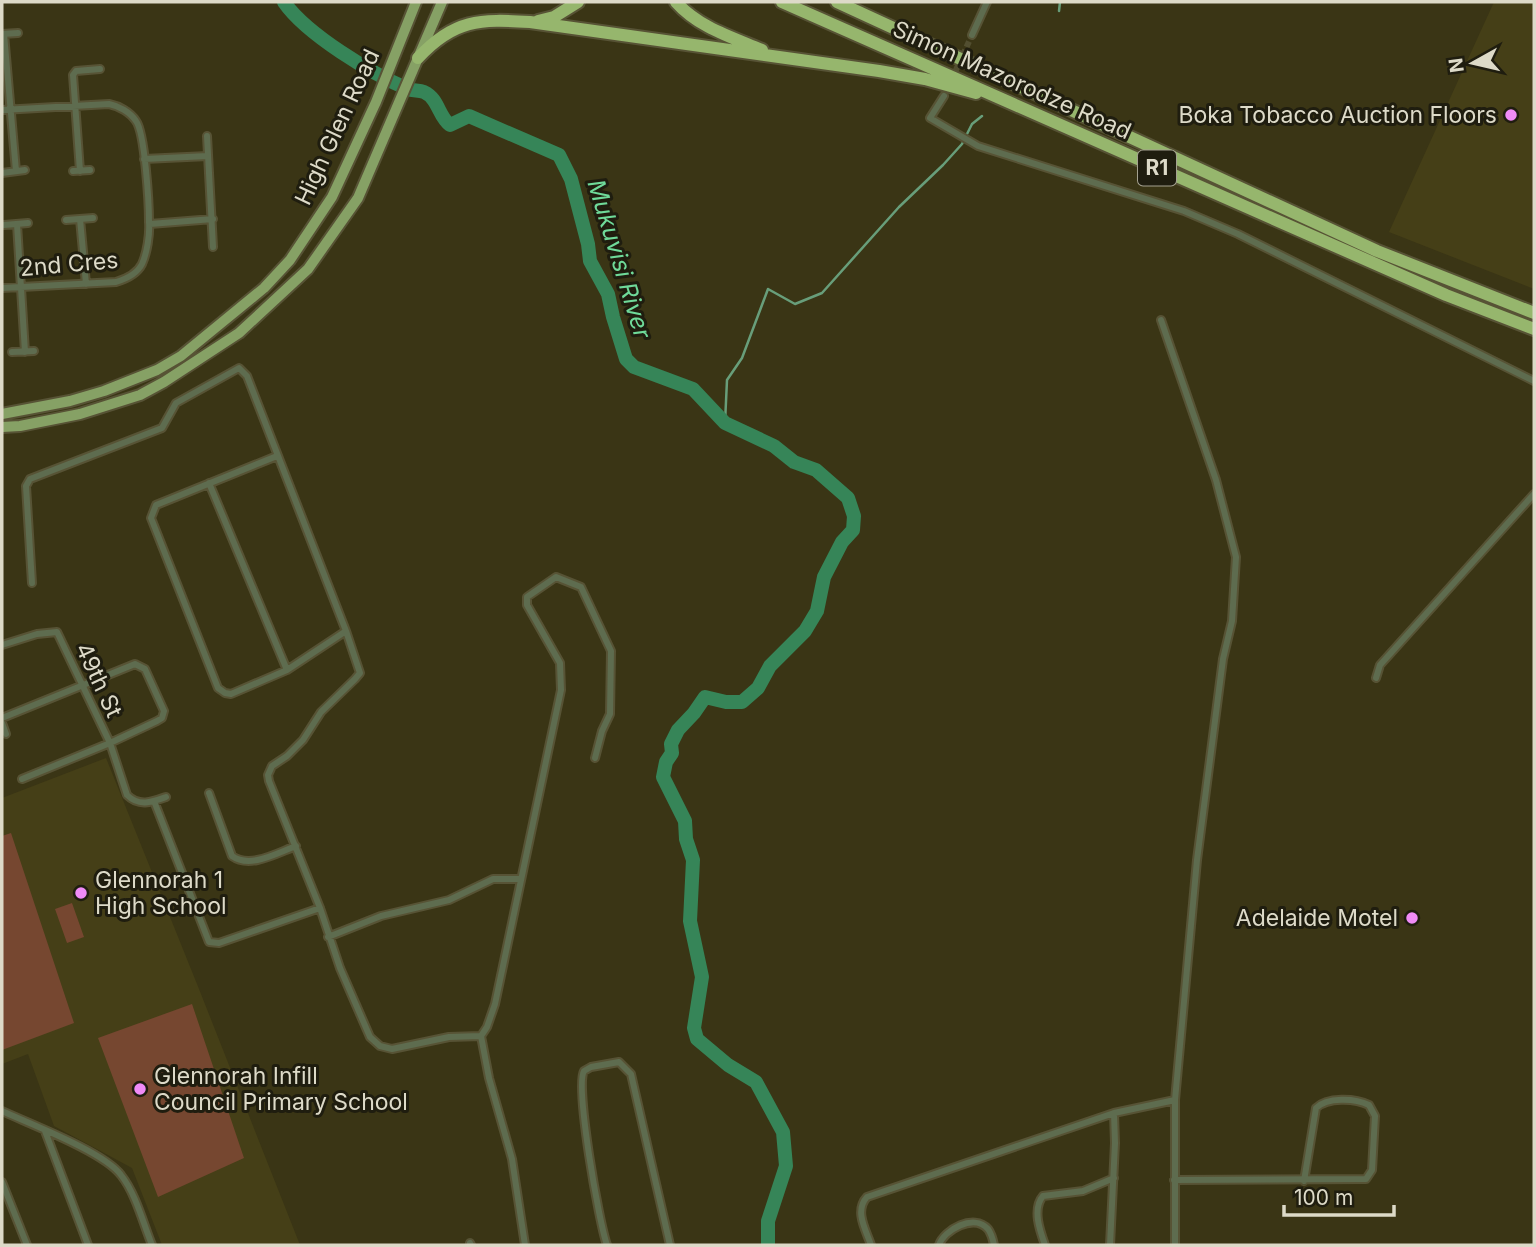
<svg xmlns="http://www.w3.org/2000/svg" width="1536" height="1247" viewBox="0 0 1536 1247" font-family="Inter,sans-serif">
<rect width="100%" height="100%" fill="#3a3515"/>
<path fill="#453f17" d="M1494 2H1534V289L1389 232Z
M106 758 199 989 300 1245H162L132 1168 54 1126 28 1054 2 1064V798Z"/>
<path fill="#764730" d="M11 833 74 1023 2 1050V836Z
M72 903 84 937 67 943 55 909Z
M192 1004 244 1158 158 1197 98 1038Z"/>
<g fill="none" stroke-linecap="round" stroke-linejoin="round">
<path stroke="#689e7a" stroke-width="2.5" d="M1059 11 1060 2
M725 423 727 380 742 358 768 289 795 304 822 293 899 207 943 165 962 144 972 124 982 116"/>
<path stroke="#368558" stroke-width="14" d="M284 2C306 34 372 74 408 89 413 91 419 90 424 92 439 99 438 116 450 125L469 116 559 155 571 179 588 244 590 261 608 294 613 317 626 359 634 367 693 389 725 423 774 446 794 462 816 470 848 498 854 516 853 530 842 542 824 577 817 611 805 631 770 666 758 688 742 702H726L705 697 694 713 678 730 671 744 672 753 666 762 663 777 685 821 686 839 693 860 690 921 702 977 694 1028 697 1039 728 1065 756 1082 783 1132 786 1166 768 1221V1245"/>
<path stroke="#524e30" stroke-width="6" stroke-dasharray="6 3" stroke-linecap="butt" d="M944 96 972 35"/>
<defs>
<path id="street" d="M2 34 18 33
M4 34 16 171
M972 35 987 2
M944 96 930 118 978 146 1184 211 1238 234 1534 381
M2 110 109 104C119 106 130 112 136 121 145 133 149 204 149 222 150 234 147 253 142 264 137 274 126 279 116 282L2 288
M207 136 213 247
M144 159 208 156
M73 171 90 170
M80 171 73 75 76 71 100 69
M2 173 25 170
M80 219 86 284
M66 220 93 218
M17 224 25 352
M150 224 213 219
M4 225 28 223
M1161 320 1216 480 1236 557 1232 621 1223 659 1197 860 1175 1100V1245
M12 352 34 351
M209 483 287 670
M32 583 26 486 30 479 162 428 176 403 239 368 247 376 346 631 287 670 231 694 225 693 218 688 151 518 156 505 277 456
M346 631 360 673 355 679 321 712 303 740 287 756 272 766 268 775 269 781 320 908 340 968 370 1037 380 1046 392 1049 449 1037 481 1036
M2 645 37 634 57 632 110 743 127 795C139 807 152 802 166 797
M1376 678 1380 665 1534 494
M2 718 135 664 145 669 164 711 162 718 157 721 110 743 22 779
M2 723 6 734
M209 793 232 856C250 869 277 853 296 846
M154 801 209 942 219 943 320 908
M328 937 381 916 449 900 493 879H521
M2 1111C30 1124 104 1152 121 1175 136 1194 143 1223 152 1245
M45 1131 88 1245
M1174 1180 1366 1179 1372 1170 1375 1116 1369 1105C1355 1098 1327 1097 1316 1108L1304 1181
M2 1182 27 1245
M470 1243 471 1245
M525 1245 512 1159 489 1078 481 1036 487 1027 495 1004 561 690 560 663 527 605V597L556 577 581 587 611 651 610 714 602 731 595 758
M607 1245C599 1223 575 1086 584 1071L591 1067 619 1062 631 1074 670 1245
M871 1245C866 1230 854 1211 867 1197L1114 1113 1175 1100
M939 1245C944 1230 974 1213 988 1229 991 1233 993 1240 994 1245
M1045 1245C1040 1231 1032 1209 1043 1196L1083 1191 1114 1178
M1110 1245 1115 1143 1114 1113"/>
<path id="primary" d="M2 414 70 401 104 391 157 370 181 356 264 288 290 260 332 197 376 102 416 2
M2 427 20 426 80 414 140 395 164 382 239 333 308 269 358 198 442 2"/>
<path id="highway" d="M676 2C698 27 731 37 762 50
M782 2 1446 295 1534 329
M837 2 1377 251 1534 313
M538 21 554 17 578 2
M418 58C454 19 480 19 530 22L879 71 925 79 976 93"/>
</defs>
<use href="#street" stroke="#575335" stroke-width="10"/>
<use href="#primary" stroke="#575335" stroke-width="14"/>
<use href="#highway" stroke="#575335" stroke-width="16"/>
<use href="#street" stroke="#5e6c4f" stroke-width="6"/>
<use href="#primary" stroke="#86a165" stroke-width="10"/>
<use href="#highway" stroke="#96b66d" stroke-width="12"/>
</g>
<g fill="#f08bf6" stroke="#1f1d0f" stroke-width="2.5">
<circle cx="1511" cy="115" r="7"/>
<circle cx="81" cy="893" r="7"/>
<circle cx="1412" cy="918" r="7"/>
<circle cx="140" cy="1089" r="7"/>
</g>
<g text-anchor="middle" stroke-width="6" stroke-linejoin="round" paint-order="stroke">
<rect fill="#1f1d0f" stroke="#a4a190" stroke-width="2" x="1138" y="150.5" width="38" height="35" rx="5"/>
<g font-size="21" font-weight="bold" fill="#dddac8">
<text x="1157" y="175">R1</text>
</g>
<g font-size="23" fill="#dddac8" stroke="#1f1d0f">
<text transform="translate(1012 80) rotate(24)" y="8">Simon Mazorodze Road</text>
<text transform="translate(337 127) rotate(-65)" y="8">High Glen Road</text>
<text transform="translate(69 264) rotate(-5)" y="8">2nd Cres</text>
<text transform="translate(99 680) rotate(65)" y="8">49th St</text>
</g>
<g font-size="23" fill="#dddac8" stroke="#1f1d0f" text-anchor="end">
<text x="1497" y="123">Boka Tobacco Auction Floors</text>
<text x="95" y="888" text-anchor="start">Glennorah 1<tspan x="95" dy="26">High School</tspan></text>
<text x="1398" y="926">Adelaide Motel</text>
<text x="154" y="1084" text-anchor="start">Glennorah Infill<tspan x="154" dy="26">Council Primary School</tspan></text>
</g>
<g font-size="24" font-style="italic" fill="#6fda99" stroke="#1f1d0f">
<text transform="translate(619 259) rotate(73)" y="8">Mukuvisi River</text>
</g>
</g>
<rect width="1536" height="1247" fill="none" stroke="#dddac8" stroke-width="7"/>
<g transform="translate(1473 63) rotate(262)" stroke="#1f1d0f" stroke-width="5" paint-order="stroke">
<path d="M0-5L12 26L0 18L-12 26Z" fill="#dddac8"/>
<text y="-10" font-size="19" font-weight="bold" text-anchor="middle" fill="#dddac8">N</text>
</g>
<path d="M1284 1205v10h110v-10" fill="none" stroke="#dddac8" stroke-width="3.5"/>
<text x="1294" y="1205" font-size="21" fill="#dddac8" stroke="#1f1d0f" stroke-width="5" paint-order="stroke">100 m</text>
</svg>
